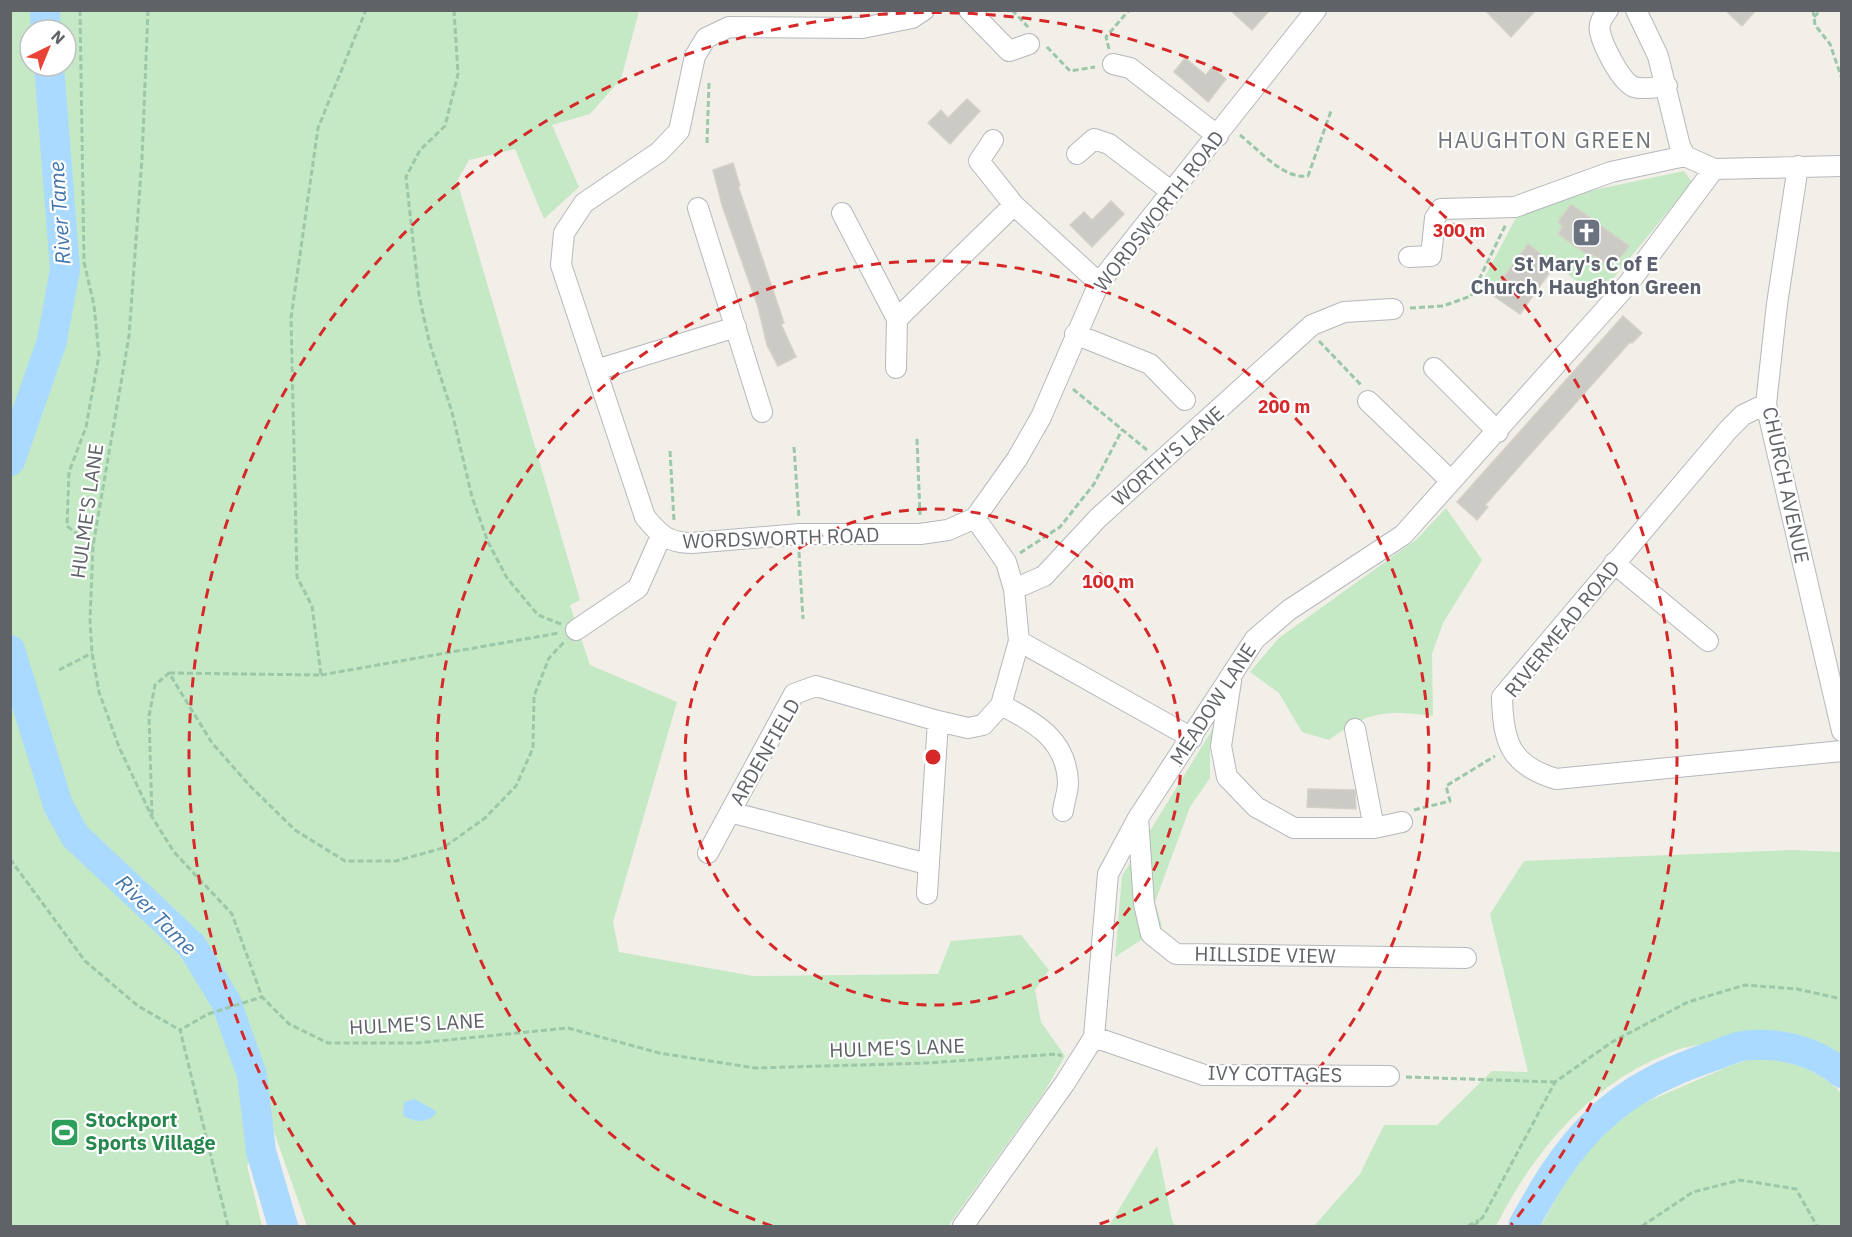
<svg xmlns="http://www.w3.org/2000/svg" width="1852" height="1237" viewBox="0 0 1852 1237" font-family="'IBM Plex Sans',sans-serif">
<rect width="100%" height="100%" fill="#f1efe8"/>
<path fill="#c5e8c5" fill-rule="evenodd" d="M10 11H639L621 79 590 114 552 125 579 187 544 219 515 149 469 160 457 181 580 600 570 605 590 665 677 702 613 922 619 952 753 976 938 974 951 941 1021 935 1049 970 1035 990 1041 1022 1065 1056 1043 1094 948 1226H307L272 1126 247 1166 262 1226H11ZM30 30H66V66H30Z
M1684 171 1692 182 1598 297 1528 244 1491 294 1480 286 1518 214 1589 191Z
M1446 508 1482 560 1443 623 1432 654 1433 716C1386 710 1368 711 1329 740L1302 732 1279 693 1250 672 1279 638 1417 539Z
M1214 727 1210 750V778L1190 807 1155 902 1162 926 1115 957 1122 876Z
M1792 850 1841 852V1063C1832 1056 1822 1046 1811 1042 1783 1032 1751 1036 1722 1041 1707 1044 1691 1045 1677 1050 1593 1080 1535 1149 1496 1226H1314L1360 1174 1384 1125H1437L1492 1071 1528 1072 1490 914 1524 861Z
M1759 1057C1787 1060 1822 1071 1841 1093V1226H1541L1577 1160 1608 1125 1644 1103 1732 1065Z
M1157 1146 1172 1220 1175 1226H1109Z"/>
<path fill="#aadaff" d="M415 1099 436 1111V1114C427 1123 413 1123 403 1115L404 1102Z"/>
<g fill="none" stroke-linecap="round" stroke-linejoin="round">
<path stroke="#aadaff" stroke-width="30" d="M45 10 46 30
M10 461 52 341 65 269 49 66
M10 650 58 805 75 836 192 946 226 1002 252 1075 261 1151 283 1226
M1523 1226C1544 1188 1564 1153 1596 1122 1630 1089 1669 1071 1713 1056 1723 1053 1733 1047 1743 1046 1778 1041 1815 1051 1842 1073"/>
</g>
<path fill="#cccac5" stroke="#d6d1c6" stroke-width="1.5" d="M1230 10H1270L1252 30Z
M1485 10H1536L1511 37Z
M1725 10H1756L1742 26Z
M1185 58 1206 75 1212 67 1226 79 1208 102 1174 72Z
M967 99 980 111 950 144 928 123 941 110 948 118Z
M733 163 740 186H738L784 323 781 324 796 357 778 366 767 345 758 307 722 205 713 170Z
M1111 201 1124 214 1092 247 1070 225 1084 212 1092 220Z
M1571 204 1629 246 1617 262 1610 257 1605 263 1592 254 1590 256 1558 234 1563 226 1558 222Z
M1528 244 1555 265 1520 314 1491 294Z
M1623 316 1642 333 1632 343 1630 342 1485 505 1488 507 1477 520 1457 502Z
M1308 789 1355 790 1356 809 1307 807Z"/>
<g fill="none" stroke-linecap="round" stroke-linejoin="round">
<defs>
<path id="minor" d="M924 10 912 18 862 28 729 27 706 38 695 56 679 131 659 152 584 203 564 233 561 265 645 517C660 535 668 543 692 543L800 534H920L948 530 975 518 1017 459 1041 417 1099 283 1316 10
M969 10 1009 51 1029 44
M1608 10C1603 16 1598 24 1600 32 1603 46 1621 82 1634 87 1644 90 1657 87 1667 86
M1636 10 1658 56 1680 146 1685 156 1714 169 1842 166
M1113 64 1130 68 1218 136
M993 140 979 161 1014 205 1099 283
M1077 154 1094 139 1109 144 1172 192
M1798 166 1777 304 1766 404 1842 731
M698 208 762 412
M842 213 897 319 896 368
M1409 257 1431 256 1435 218 1441 209 1515 207 1611 172 1685 156
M897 319 1014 205
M1075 334 1150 364 1185 400
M1434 368 1498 432
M596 370 736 327
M1368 401 1451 481
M1766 404 1743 415 1728 430 1502 697C1503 742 1510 765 1556 779L1842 751
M1614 563 1708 641
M1014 589 1044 576 1098 518 1312 325 1344 312 1393 309
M576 630 638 588 661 536
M1019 641 1192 738
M1231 681 1221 746 1227 777 1256 807 1294 828H1374L1402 822
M1001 705C1035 722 1067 740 1068 783 1068 792 1064 802 1063 811
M938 721 968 728 983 725 1001 705 1019 641 1014 589 1006 562 975 518
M1355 729 1374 828
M730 812 927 864
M1138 818 1144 904 1151 934 1176 954 1466 958
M708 853 794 694 816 686 938 721 927 894
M1094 1037 1204 1075 1389 1076
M963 1226 1065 1083 1094 1037 1108 874 1138 818 1255 639 1289 610 1403 535 1628 284 1714 169"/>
</defs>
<use href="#minor" stroke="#b5b8bc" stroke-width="22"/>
<path stroke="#9cc7a9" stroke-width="3" stroke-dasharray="6 3" stroke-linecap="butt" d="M80 10 84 262 94 305 99 355 86 427 69 472 67 526 93 546
M148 10 142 158 129 336 93 546 90 619 92 653 99 692 119 747 152 817 174 852 232 914 262 997 289 1024 328 1043H417L568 1028 659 1053 755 1068 927 1063 1057 1054 1062 1056
M454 10 458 74 445 126 420 150 406 177 419 295 429 341 452 412 472 497 488 542 507 578 538 615 561 624
M1012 10 1028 27
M1813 10 1815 25 1830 44 1842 79
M1814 17 1821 10
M1047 47 1070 71 1095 67
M1109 49 1106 37 1129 10
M1240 135C1258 149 1284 180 1308 176L1331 111
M707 143 709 82
M1410 308 1443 306 1471 296 1506 224
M1319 341 1362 386
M1073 389 1147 450
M917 439 920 515
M794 447 799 518
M670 451 674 521
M799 552 803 619
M1020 553 1060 527 1094 484 1122 430
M59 670 92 653
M169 673 321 675 312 606 297 577 291 318 318 128 366 10
M321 675 559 633
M1414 810 1450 801 1446 786 1495 756
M152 815 149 716 155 685 169 673 212 743 250 786 295 830 345 861H396L443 848 485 818 516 786 533 748 534 696 549 658 564 642
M10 859 85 961 138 1006 180 1030
M1406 1077 1555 1082
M228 1226 180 1030 208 1014 262 997
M1468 1226 1479 1220
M1474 1226 1483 1217 1555 1082 1612 1042 1688 1002 1745 985 1797 989 1842 999
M1642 1226 1693 1192 1740 1180 1796 1189 1817 1226"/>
<use href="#minor" stroke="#fff" stroke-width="20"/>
</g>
<g fill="none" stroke="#d62828" stroke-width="3" stroke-dasharray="10 8">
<circle cx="933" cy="757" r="248"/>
<path d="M772 1226A496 496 0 1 1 1094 1226"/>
<path d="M355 1225A744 744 0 1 1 1511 1225"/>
</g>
<defs>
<symbol id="church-square" viewBox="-11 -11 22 22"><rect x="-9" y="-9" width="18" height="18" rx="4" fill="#6b7280" stroke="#fff"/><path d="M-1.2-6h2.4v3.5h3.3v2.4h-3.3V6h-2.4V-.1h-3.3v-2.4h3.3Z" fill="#fff"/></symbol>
<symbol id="stadium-square" viewBox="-11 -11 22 22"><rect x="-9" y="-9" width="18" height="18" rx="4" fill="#2e9e5b" stroke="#fff"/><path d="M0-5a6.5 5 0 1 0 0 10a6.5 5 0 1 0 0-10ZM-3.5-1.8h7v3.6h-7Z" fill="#fff"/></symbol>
</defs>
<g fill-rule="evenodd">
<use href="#church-square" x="1570" y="216" width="33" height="33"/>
<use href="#stadium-square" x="48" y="1116" width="33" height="33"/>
</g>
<g text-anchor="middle" stroke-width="4.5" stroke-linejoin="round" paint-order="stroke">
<g font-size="20" fill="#5f6368" stroke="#fff">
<text transform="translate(1159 211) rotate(-52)" y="7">WORDSWORTH ROAD</text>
<text transform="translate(1168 456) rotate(-41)" y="7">WORTH'S LANE</text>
<text transform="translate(1786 485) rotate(78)" y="7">CHURCH AVENUE</text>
<text transform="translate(87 511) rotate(-82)" y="7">HULME'S LANE</text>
<text transform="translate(781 538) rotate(-2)" y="7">WORDSWORTH ROAD</text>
<text transform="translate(1562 629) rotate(-51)" y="7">RIVERMEAD ROAD</text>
<text transform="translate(1213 704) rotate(-57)" y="7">MEADOW LANE</text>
<text transform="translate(765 752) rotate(-60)" y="7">ARDENFIELD</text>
<text transform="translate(1265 955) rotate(1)" y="7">HILLSIDE VIEW</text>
<text transform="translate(417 1024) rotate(-3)" y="7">HULME'S LANE</text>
<text transform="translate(897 1048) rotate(-2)" y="7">HULME'S LANE</text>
<text transform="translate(1275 1074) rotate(1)" y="7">IVY COTTAGES</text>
</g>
<g font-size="20" font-weight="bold" fill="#5b616d" stroke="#fff">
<text x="1586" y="271">St Mary's C of E<tspan x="1586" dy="23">Church, Haughton Green</tspan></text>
</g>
<g font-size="20" font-weight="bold" fill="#27864d" stroke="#fff" text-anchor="start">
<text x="85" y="1127">Stockport<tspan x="85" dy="23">Sports Village</tspan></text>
</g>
<g font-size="21" font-style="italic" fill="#4174aa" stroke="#fff">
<text transform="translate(60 213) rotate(-94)" y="7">River Tame</text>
<text transform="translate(156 915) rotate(45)" y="7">River Tame</text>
</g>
<g font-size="22" letter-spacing="1.5" fill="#70757a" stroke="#fff">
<text x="1545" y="148">HAUGHTON GREEN</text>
</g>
</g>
<circle cx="933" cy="757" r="9" fill="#d62828" stroke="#fff" stroke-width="3"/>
<g font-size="18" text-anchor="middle" font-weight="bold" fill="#d62828" stroke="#fff" stroke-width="4.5" stroke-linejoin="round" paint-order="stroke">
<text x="1459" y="237">300 m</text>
<text x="1284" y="413">200 m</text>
<text x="1108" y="588">100 m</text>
</g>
<rect width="1852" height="1237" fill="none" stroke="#5f6368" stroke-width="24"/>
<g transform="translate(48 48) rotate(43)"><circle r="28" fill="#ffffff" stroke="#bfc1c3" stroke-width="1.5"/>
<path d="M0-4.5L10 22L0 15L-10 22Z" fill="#ea4335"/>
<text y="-9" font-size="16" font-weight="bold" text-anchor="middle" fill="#5f6368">N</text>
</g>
</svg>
